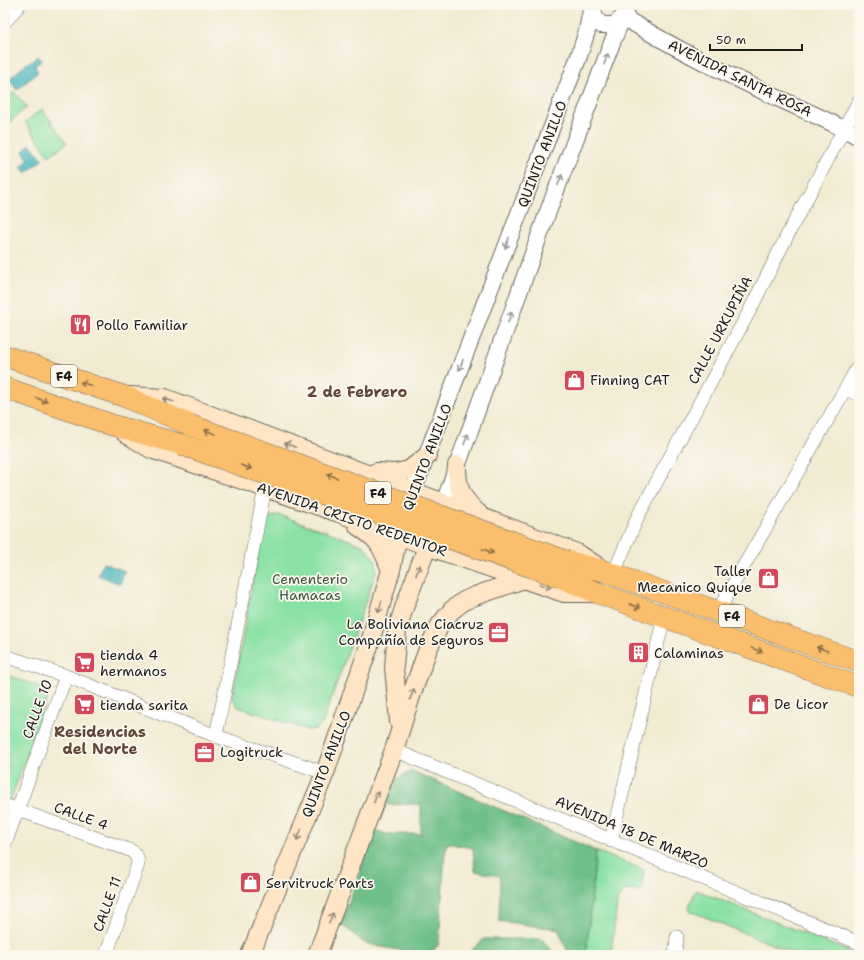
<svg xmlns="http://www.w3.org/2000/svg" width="864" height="960" viewBox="0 0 864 960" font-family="'Shantell Sans',sans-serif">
<rect width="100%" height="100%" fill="#fbf7ec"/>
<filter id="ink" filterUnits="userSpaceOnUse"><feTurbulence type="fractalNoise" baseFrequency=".025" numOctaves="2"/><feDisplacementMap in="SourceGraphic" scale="8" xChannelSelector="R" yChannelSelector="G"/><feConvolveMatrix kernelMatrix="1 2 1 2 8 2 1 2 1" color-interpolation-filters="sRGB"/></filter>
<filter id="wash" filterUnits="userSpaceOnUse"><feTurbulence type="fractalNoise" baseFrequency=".012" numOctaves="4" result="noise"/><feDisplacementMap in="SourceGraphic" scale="16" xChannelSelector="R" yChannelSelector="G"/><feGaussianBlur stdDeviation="0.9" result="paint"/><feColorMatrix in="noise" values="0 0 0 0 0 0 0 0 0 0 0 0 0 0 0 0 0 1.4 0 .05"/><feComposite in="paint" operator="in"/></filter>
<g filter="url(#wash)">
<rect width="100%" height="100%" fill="#f1ebd2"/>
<path fill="#89e1a5" stroke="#527e60" d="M14 92 27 107 5 126V99Z
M42 109 67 143 49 156 25 122Z
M279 515 331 533 364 546 375 559 377 570 322 724 317 729 308 730 241 708 237 706 232 698 263 522 270 517Z
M5 674 50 691 9 804 5 802Z
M596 851 644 870 641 892 633 890 624 891 617 902 611 955H586Z
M696 890 858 955H798L688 910Z"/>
<path fill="#6ebf8a" stroke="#456e53" d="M412 771 596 851 586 955H561L568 952 558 929 499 921 500 876 475 871 473 848 447 843 445 853 439 944 432 952 421 954 376 946 363 942 341 924 375 830 387 834H421V804L387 805 386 801 395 780Z
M484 939H542L556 955H466Z"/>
<path fill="#45b4be" stroke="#30686d" d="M38 56 42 60 35 66 38 72 17 90 10 81V78L30 61 32 62Z
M30 144 42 158 41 161 26 173 21 167 26 162 28 159 23 151Z
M103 563 125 571 120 584 98 575Z"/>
</g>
<g filter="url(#ink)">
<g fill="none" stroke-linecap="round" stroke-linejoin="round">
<defs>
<path id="minor" d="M5 22 19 5
M846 389 859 395
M613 575 638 516 750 310 790 230 859 101
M718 611 859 365
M5 656 66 676 216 736 325 773
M216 736 265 488
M394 750 859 943
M5 805 132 851 137 857 138 864 106 955
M611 841 664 617
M5 844 66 676
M675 955 677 937"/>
<path id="tertiary" d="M593 5 594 16 601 25H614L623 17
M623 17C674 48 728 75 782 100 808 112 834 123 859 137
M413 491 579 56 587 31 592 5
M444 503 546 217 613 40 628 5"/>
<path id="secondary" d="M129 396 165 398 577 553 597 566
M125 433 151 449 339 513 427 546 564 593H596
M457 465C457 489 461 498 479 514
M376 472 396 473 409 470 427 456
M358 526C365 531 373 536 378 543 384 551 387 561 391 570
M399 722 394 667 397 630 405 605 432 534
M250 955 325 773 368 649 391 570 398 535 402 524
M317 955 394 750 411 696 428 649 440 625 452 610 464 601 475 596 524 579"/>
<path id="trunk" d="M5 356 123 396 190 425
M5 388 112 425 183 445
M566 561 604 571 859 662
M560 577 598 593 859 687"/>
</defs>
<use href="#minor" stroke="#67645c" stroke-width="14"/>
<use href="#tertiary" stroke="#67645c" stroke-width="18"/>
<use href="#secondary" stroke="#67645c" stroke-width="20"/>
<use href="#trunk" stroke="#67645c" stroke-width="22"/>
<use href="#minor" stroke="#fff" stroke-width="13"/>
<use href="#tertiary" stroke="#fff" stroke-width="16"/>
<use href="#secondary" stroke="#fde5c5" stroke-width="18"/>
<use href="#trunk" stroke="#fabe6d" stroke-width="21"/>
<defs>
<path id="trunk-bridge" d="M190 425 566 561
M183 445 560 577"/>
</defs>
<use href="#trunk-bridge" stroke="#67645c" stroke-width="22" stroke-linecap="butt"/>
<use href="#trunk-bridge" stroke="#fabe6d" stroke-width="21"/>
</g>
<defs><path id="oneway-shaft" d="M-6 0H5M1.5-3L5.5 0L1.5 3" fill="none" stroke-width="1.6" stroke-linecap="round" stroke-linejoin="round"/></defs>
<g stroke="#999">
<use href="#oneway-shaft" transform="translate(606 59) rotate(-70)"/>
<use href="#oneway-shaft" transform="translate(560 180) rotate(-69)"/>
<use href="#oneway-shaft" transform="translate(507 243) rotate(111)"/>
<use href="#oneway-shaft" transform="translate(510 317) rotate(-70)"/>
<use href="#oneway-shaft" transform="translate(461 365) rotate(111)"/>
<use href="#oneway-shaft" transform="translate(466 439) rotate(-70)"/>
</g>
<g stroke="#8b6d44">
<use href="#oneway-shaft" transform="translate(86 384) rotate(-162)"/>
<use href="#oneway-shaft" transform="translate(42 400) rotate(19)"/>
<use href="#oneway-shaft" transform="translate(210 432) rotate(-160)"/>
<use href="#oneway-shaft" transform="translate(246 467) rotate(19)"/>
<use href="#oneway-shaft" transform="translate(332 476) rotate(-160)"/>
<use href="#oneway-shaft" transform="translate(488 551) rotate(19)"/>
<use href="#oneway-shaft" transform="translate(635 606) rotate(20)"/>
<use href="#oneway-shaft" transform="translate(822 649) rotate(-160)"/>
<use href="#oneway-shaft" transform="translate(757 650) rotate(20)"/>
</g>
<g stroke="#988b79">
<use href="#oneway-shaft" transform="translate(168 400) rotate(-164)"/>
<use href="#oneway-shaft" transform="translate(290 445) rotate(-159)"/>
<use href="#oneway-shaft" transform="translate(418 570) rotate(-69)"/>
<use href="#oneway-shaft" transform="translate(545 586) rotate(19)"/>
<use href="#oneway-shaft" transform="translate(380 607) rotate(106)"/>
<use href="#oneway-shaft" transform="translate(412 694) rotate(-70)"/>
<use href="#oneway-shaft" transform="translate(376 797) rotate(-70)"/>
<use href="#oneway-shaft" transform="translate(299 835) rotate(112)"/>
<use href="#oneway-shaft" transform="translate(331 918) rotate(-70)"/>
</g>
</g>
<defs>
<symbol id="restaurant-square" viewBox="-11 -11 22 22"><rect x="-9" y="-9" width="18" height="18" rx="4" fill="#d1495b" stroke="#fbf7ec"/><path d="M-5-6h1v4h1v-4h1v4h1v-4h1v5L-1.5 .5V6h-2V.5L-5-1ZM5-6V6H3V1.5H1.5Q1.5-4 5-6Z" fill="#fff"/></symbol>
<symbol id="shop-square" viewBox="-11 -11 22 22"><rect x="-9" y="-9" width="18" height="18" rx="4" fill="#d1495b" stroke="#fbf7ec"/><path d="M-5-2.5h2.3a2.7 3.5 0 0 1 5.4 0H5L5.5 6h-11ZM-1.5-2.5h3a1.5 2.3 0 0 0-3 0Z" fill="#fff"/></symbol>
<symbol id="office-square" viewBox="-11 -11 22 22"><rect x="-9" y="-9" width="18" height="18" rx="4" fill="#d1495b" stroke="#fbf7ec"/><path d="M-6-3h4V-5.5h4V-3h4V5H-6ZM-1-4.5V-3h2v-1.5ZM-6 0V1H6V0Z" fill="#fff"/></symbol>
<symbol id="building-square" viewBox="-11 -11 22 22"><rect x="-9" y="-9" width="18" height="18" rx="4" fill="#d1495b" stroke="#fbf7ec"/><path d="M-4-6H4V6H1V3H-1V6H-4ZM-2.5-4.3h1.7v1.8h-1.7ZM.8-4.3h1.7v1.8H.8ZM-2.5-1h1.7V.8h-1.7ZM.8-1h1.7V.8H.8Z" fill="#fff"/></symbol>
<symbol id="supermarket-square" viewBox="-11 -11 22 22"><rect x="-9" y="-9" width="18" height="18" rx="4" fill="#d1495b" stroke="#fbf7ec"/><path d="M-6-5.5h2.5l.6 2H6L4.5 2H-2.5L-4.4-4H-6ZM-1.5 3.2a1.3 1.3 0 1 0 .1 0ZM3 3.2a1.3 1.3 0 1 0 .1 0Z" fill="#fff"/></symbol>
</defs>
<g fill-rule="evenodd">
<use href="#restaurant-square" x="68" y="312" width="25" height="25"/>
<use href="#shop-square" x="562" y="368" width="25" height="25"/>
<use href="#shop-square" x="756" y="566" width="25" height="25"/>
<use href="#office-square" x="486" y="620" width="25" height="25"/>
<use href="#building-square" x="626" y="640" width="25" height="25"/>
<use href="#supermarket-square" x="72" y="650" width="25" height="25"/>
<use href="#shop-square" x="746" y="692" width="25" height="25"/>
<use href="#supermarket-square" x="72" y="692" width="25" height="25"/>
<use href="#office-square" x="192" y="740" width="25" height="25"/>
<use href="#shop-square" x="238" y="870" width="25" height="25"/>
</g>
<g text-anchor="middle" stroke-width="3.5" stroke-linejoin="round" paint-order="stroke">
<g fill="#fbf7ec" stroke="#5f5e5a" stroke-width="1">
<rect x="51" y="365" width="26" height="22" rx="3"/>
<rect x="365" y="482" width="26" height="22" rx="3"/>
<rect x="719" y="605" width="26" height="22" rx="3"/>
</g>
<g font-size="13" font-weight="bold" fill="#1c1c1c">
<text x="64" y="381">F4</text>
<text x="378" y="498">F4</text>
<text x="732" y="621">F4</text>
</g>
<g font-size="14" fill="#1c1c1c" stroke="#fbf7ec">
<text transform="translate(740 78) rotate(26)" y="5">AVENIDA SANTA ROSA</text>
<text transform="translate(542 154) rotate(-69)" y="5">QUINTO ANILLO</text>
<text transform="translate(720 330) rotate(-62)" y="5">CALLE URKUPIÑA</text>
<text transform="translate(427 457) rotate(-69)" y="5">QUINTO ANILLO</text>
<text transform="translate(352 519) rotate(19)" y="5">AVENIDA CRISTO REDENTOR</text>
<text transform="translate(37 709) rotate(-70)" y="5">CALLE 10</text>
<text transform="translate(326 764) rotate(-69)" y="5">QUINTO ANILLO</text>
<text transform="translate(81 816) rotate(20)" y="5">CALLE 4</text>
<text transform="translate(632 832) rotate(23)" y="5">AVENIDA 18 DE MARZO</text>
<text transform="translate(107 904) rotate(-70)" y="5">CALLE 11</text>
</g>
<g font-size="14" fill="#1c1c1c" stroke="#fbf7ec" text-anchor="start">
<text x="96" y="330">Pollo Familiar</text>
<text x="590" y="385">Finning CAT</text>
<text x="752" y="576" text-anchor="end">Taller<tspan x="752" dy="16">Mecanico Quique</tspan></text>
<text x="484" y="629" text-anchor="end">La Boliviana Ciacruz<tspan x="484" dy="16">Compañía de Seguros</tspan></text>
<text x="654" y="658">Calaminas</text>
<text x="100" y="660">tienda 4<tspan x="100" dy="16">hermanos</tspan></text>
<text x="774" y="709">De Licor</text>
<text x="100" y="710">tienda sarita</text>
<text x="220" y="757">Logitruck</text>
<text x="266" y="888">Servitruck Parts</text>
</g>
<g font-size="14" fill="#3d5745" stroke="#fbf7ec">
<text x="310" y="584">Cementerio<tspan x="310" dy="16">Hamacas</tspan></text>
</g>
<g font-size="15" font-weight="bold" fill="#604737" stroke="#fbf7ec">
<text x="357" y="397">2 de Febrero</text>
<text x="100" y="737">Residencias<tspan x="100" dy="17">del Norte</tspan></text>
</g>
</g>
<rect width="864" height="960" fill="none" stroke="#fbf7ec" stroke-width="20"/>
<path d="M710 44v6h92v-6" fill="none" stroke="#1c1c1c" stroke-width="2"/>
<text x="716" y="44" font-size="12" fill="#1c1c1c" stroke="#fbf7ec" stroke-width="3" paint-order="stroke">50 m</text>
</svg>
